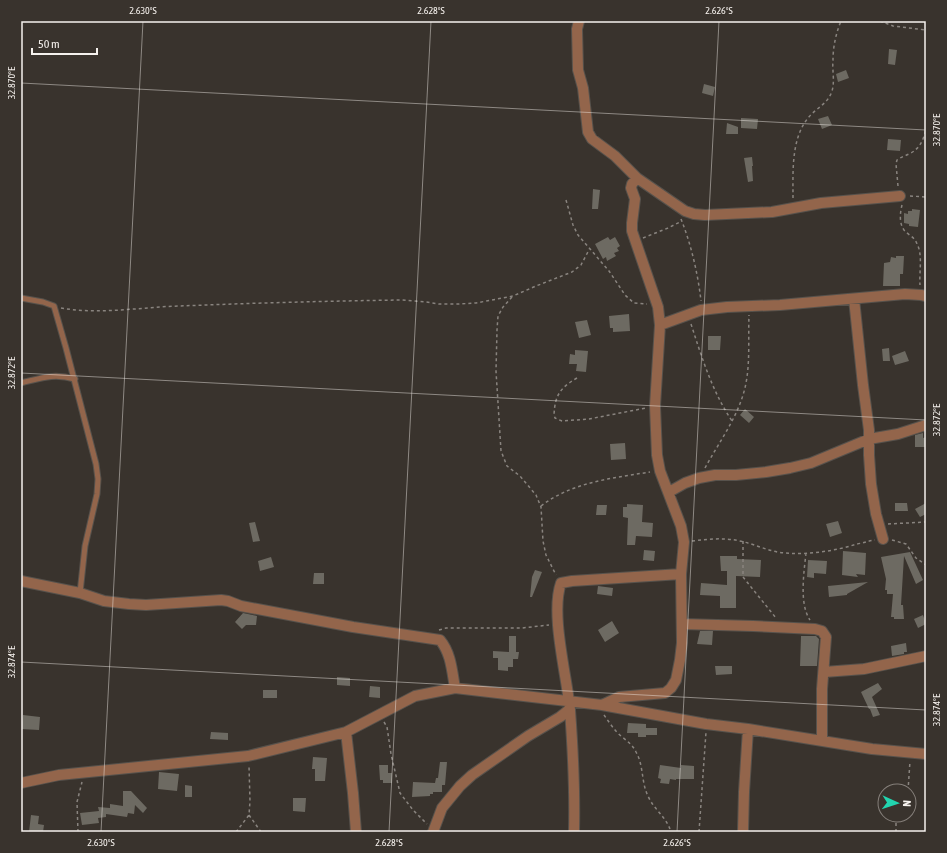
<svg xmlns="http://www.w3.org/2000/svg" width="947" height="853" viewBox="0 0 947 853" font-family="'Asap Condensed',sans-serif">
<rect width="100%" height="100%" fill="#39332d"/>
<path fill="#6d6a62" d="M889 49 897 50 895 65 888 64Z
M846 70 849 78 838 82 836 74Z
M704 84 715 87 713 96 702 93Z
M828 116 832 125 822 129 818 119Z
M741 118 758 119 757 129 741 128Z
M727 123 738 127V134H726Z
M888 139 901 140 900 151 887 150Z
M752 157 753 166H752L753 181 748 182 744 158Z
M593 189 600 190 598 209H592Z
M912 209 920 210 918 227 909 226V224L904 223V213L908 214V211H912Z
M608 237 610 240 615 237 620 246 617 248 619 251 614 253 616 256 607 261 606 257 603 259 595 244Z
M896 256H904L903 274H900V286H883L884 263 890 262 891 257 896 258Z
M629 314 630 331 613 332V328H610L609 316Z
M587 320 591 335 579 338 575 322Z
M708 336H721L720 350H708Z
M889 348 890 361H883L882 349Z
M575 350 588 351 586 372 576 371 577 364H569L570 354 575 355Z
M905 351 909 361 895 365 892 356Z
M745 409 754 417 749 423 740 415Z
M923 433V438L926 437V447H915V435Z
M625 443 626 459 611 460 610 444Z
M895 503H907L908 511H895Z
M926 503V514L920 517 915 509Z
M627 504 643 505 642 522 653 523 652 537 636 536 635 545H627L628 518 623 517V507H627Z
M597 505H607L606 515H596Z
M838 521 842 533 830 537 826 524Z
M255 522 260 541 253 542 249 523Z
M644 550 655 551 654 561 643 560Z
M843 551 866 553 865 575 856 574 858 577 842 575Z
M910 552 923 580 916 584 904 556 901 605H903L904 619H894V617H891L893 594H887V590H885L886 579 881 557Z
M720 556H737V559L761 560 760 577 736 576V608H720V596L700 595 701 583 727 585V571H721Z
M271 557 274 567 260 571 258 561Z
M808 560 827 561 826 574 814 573V578L807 577Z
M535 570 542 572 532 597H530L532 577Z
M314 573H324V584H313Z
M868 582 847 594V595L829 597 828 586Z
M598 586 613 588 612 596 597 594Z
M243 613 257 616 256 625H246L242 629 235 622Z
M923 615 926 624 918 628 914 619Z
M612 621 619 633 605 642 598 630Z
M700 631H713L712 645 697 644Z
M509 636H516V652H519L518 659H513V667H508V671L498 670V658H493V651L509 652Z
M801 636H816L819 639 817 666H800Z
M906 643 907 652H904V654L892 656 891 646Z
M715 666H732V674L716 675Z
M337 677 350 678V686L337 685Z
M878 683 882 689 872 697 880 715 873 717 870 709H869L861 692Z
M370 686 380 687V698L369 697Z
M263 690H277V698H263Z
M23 715 40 717 39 730 21 729Z
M628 723 646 724V728H657V735H646V737H638V733H627Z
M211 732 228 733V740L210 739Z
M313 757 327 758 325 781H315V769H312Z
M440 762H447L445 785H442V792H433V794H430V796L412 797 413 782 435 783 436 778H438Z
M379 765H388V773H392V783H383V780H380Z
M660 765 681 768V765L694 766V779H676V780L670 779 669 784 660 783 661 779 658 778Z
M159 772 179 774 177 791 158 789Z
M185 785 192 786V797H185Z
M123 791H131L147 808 143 813 135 805 134 814 128 813 127 817 106 814V817L98 818 99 823 82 825 80 813 99 811 98 807 110 808V804L123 806Z
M293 798H306L305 812 293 811Z
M31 815 39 816 38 824 44 825 43 832H29Z"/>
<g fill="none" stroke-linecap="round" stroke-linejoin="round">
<defs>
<path id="service" d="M21 298 43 302 54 306 66 348 96 464 98 479 97 494 85 546 80 593
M21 383C42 378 53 373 75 379"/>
<path id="minor" d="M579 21 577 29 578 70 583 88 588 132 592 139 615 156 637 178 685 211 694 214 705 215 772 212 821 203 900 196
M854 299 863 385 869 430V455L871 484 876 514 883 539
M660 325 701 310 727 307 780 305 905 294 921 295 926 296
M669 492 685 483 699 478 715 475H736L766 472 790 468 811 463 869 439 898 434 926 425
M21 581 80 593 104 601 129 604 146 605 221 600 228 601 241 606 353 627 440 640C451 653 452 671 455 688
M682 624 753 626 815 629 822 631 826 637 822 689V740
M824 672 864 669 926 656
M602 705 619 697 665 693 671 688 676 680 680 660 682 643 681 574 684 542 681 526 660 471 657 455 655 406 660 325 658 307 632 231V223L635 199 631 188 632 184 637 178
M346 732 353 793 356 832
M21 783 59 775 248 756 346 732 415 696 455 688 602 705 706 724 748 729 872 749 926 754
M433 832 442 808 460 786 472 775 528 736 560 717 570 709
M574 832C575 792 573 751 570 710 567 676 550 614 561 583L572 581 681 574
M743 832 744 792 748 729"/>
</defs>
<use href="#service" stroke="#57524c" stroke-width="7"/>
<use href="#minor" stroke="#57524c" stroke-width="12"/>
<path stroke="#89847f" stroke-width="1.5" stroke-dasharray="3 3" stroke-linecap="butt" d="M880 21 893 26 926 30
M898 186 896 164 897 160C901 157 905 156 909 154 920 149 924 139 926 128
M910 196 926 197
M793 198C793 172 791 139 808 118 816 108 828 104 832 91 835 81 832 70 833 60 833 47 836 33 841 21
M566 200 573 225 578 235 609 271 625 295 634 303 647 304
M902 205C900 213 899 223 904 230 908 235 915 237 917 244 923 255 919 272 920 285
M681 219C691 244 698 274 701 301
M643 238 668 228 682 221
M512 297 503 307 498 316 497 330 496 371 501 451 507 466 520 476 536 495 541 507 543 541 546 555 556 575
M61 308C101 315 140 307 180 306 253 303 328 301 402 300L426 302 439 304H459L476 303 513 296 536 286 572 272 581 265 590 248
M691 324C702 358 712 391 732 421
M577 378C560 388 555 395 554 415L555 418 562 421 589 419 646 408
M705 468C718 444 735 421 743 395 751 370 748 341 749 315
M541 506C572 482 613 478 650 472
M888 524 926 522
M892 540 906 544 916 558 926 565
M692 541C710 539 726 537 744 542 757 545 770 552 785 553 808 555 835 551 857 544 863 543 868 541 875 540
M743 541V577L776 618
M806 553C804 572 799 604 810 620
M439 630 446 628H522L549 625
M604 715C609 722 614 730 621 736 627 741 633 745 636 752 644 766 641 782 648 796 654 810 666 816 671 832
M384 722 387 727 391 754 400 793 413 810 427 824
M908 791 910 761
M249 815 261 832
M78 832 77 802 82 782
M236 832 249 815 250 801 249 766
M699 832 706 732
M896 832V821L897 815"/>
<use href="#service" stroke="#93654b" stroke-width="5"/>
<use href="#minor" stroke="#93654b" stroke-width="10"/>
</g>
<path fill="none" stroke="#f6f2ee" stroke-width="1" stroke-opacity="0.45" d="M21 83 926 130M21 373 926 420M21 662 926 710M101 832 143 21M389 832 431 21M677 832 719 21"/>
<rect width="947" height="853" fill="none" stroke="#39332d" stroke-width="44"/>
<g transform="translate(897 803) rotate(93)"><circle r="19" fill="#39332d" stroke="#857f7a"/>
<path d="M0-3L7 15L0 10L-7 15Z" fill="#22d5af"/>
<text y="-6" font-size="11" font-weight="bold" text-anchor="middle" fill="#f6f2ee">N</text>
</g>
<path d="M32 48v6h65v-6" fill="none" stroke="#f6f2ee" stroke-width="2"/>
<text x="38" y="48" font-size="12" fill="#f6f2ee" stroke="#39332d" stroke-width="3" paint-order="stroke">50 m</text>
<rect x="22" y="22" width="903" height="809" fill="none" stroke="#f6f2ee" stroke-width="1.5"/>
<g font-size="10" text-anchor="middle" fill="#f6f2ee">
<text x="143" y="14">2.630°S</text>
<text x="431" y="14">2.628°S</text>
<text x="719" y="14">2.626°S</text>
<text transform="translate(11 83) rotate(-90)" y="4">32.870°E</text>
<text transform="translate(936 130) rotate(-90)" y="4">32.870°E</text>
<text transform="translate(11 373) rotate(-90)" y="4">32.872°E</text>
<text transform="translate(936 420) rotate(-90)" y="4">32.872°E</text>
<text transform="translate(11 662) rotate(-90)" y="4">32.874°E</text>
<text transform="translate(936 710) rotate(-90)" y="4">32.874°E</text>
<text x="101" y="846">2.630°S</text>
<text x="389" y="846">2.628°S</text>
<text x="677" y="846">2.626°S</text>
</g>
</svg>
